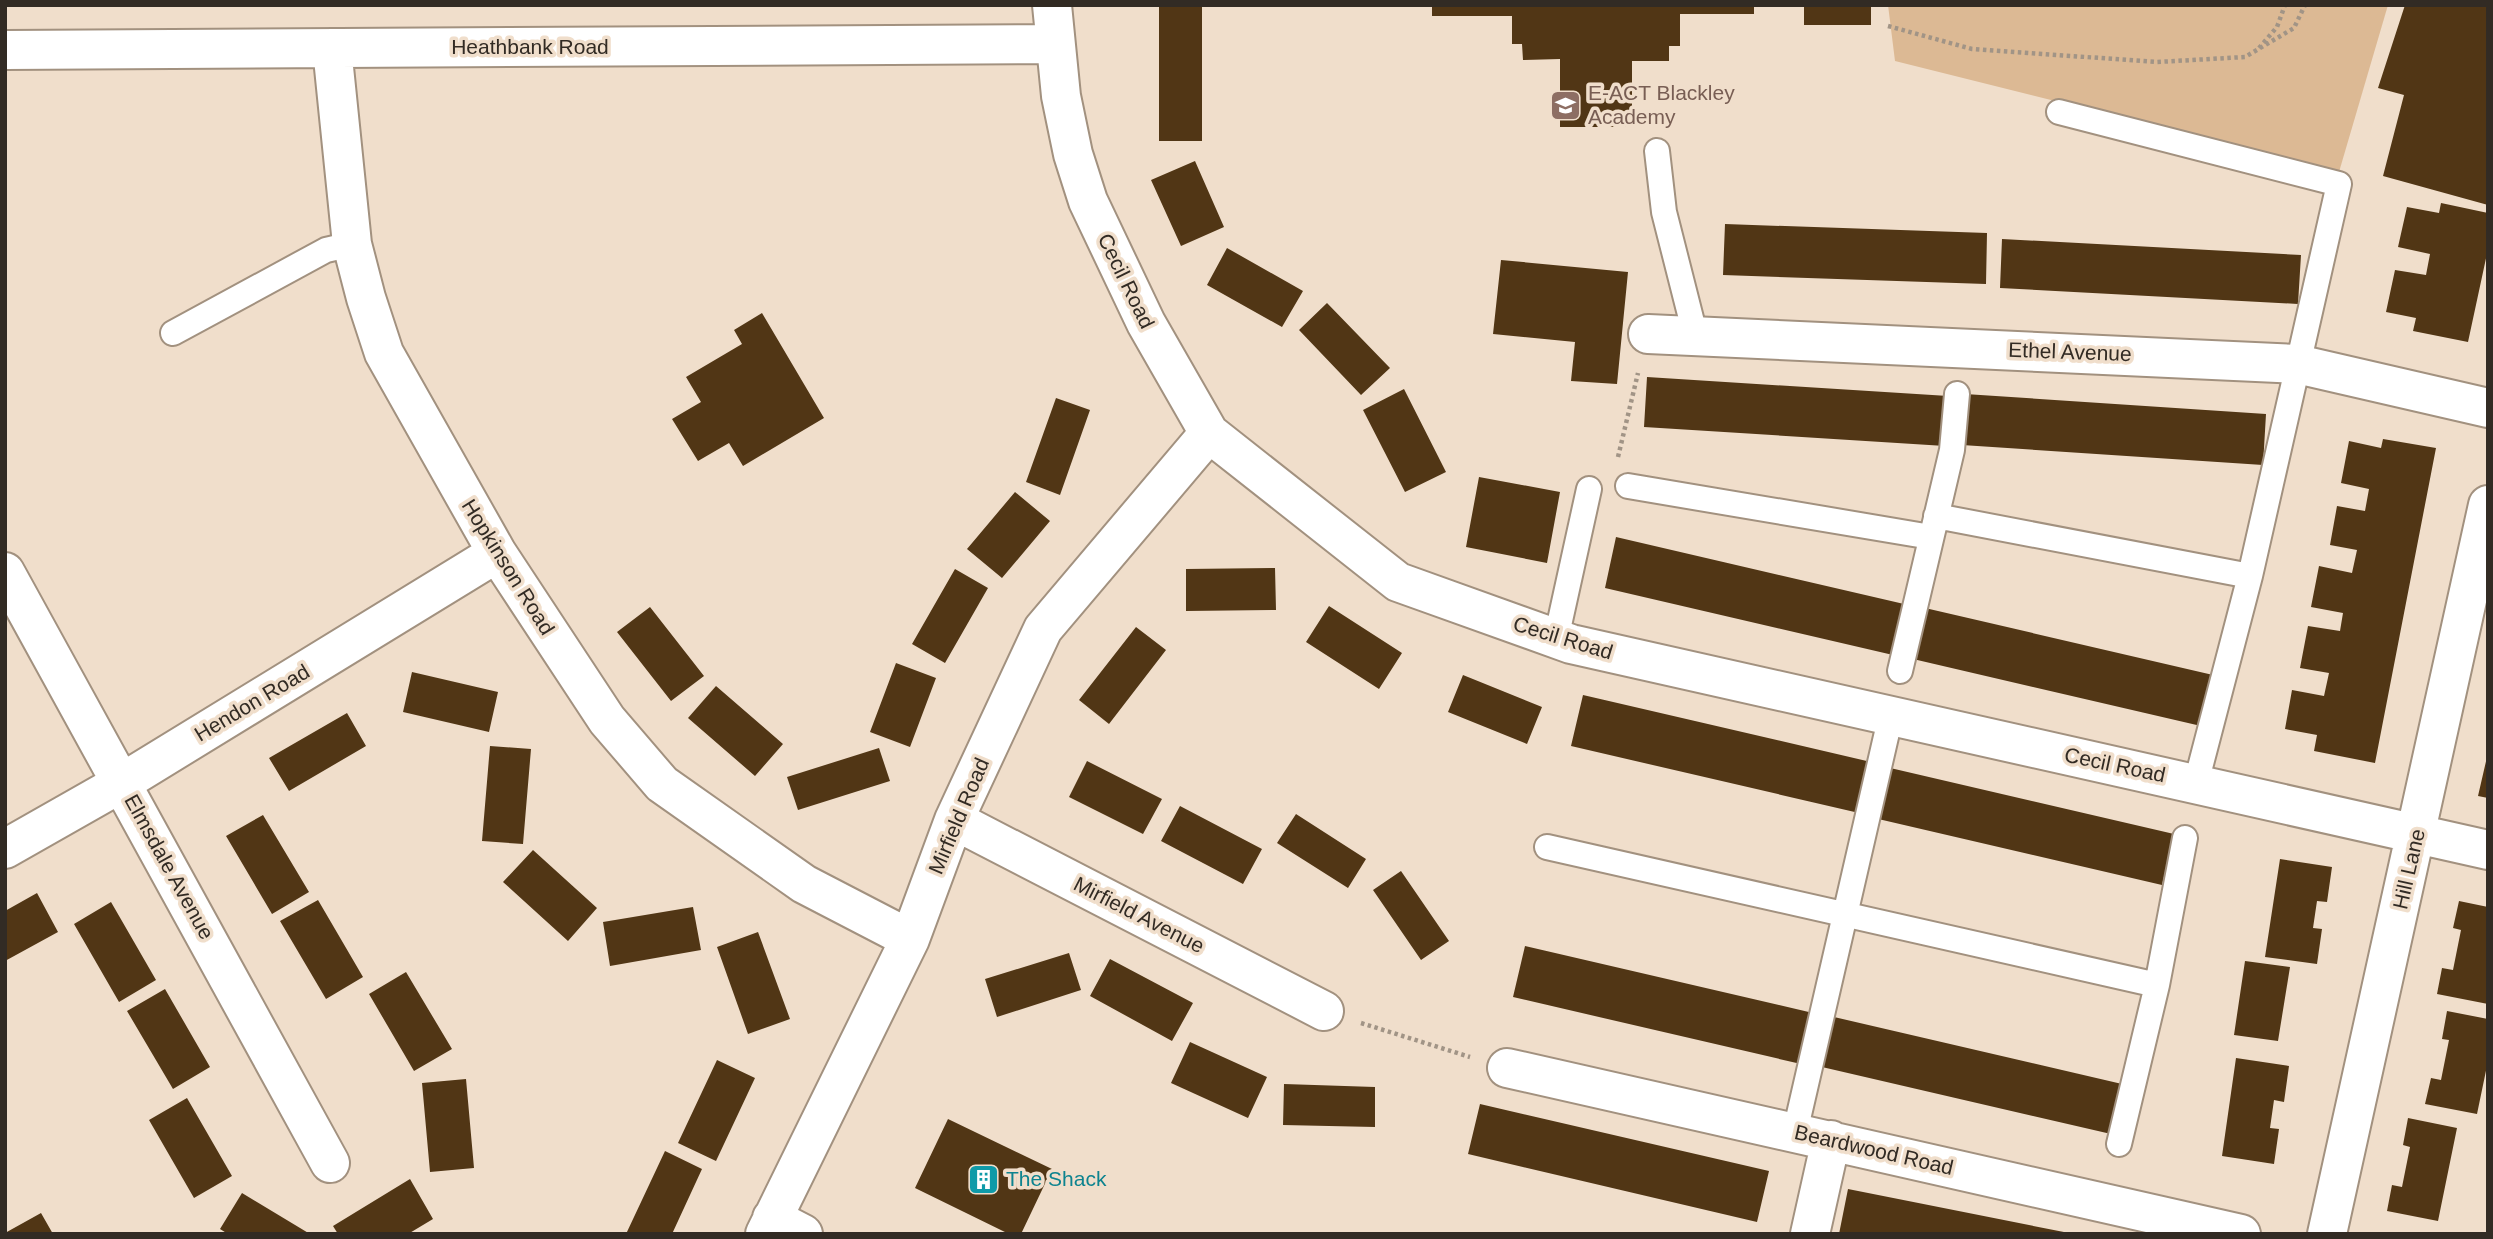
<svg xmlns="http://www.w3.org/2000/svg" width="2493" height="1239" viewBox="0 0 2493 1239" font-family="Helvetica,sans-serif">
<rect width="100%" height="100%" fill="#f0decb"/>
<path fill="#dcb994" d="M1888 5H2388L2339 172 1895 61Z"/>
<path fill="#513615" d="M1159 5H1202V141H1159Z
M1432 5H1754V14H1680V46H1669V61H1632V127H1560V59L1523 60 1522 44H1512V16H1432Z
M1804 5H1871V25H1804Z
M2405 5H2488V205L2383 176 2404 95 2378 88Z
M1195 161 1224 227 1181 246 1151 180Z
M2441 203 2488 213V249L2468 342 2413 331 2416 318 2386 312 2395 270 2426 275 2430 254 2398 247 2407 207 2439 213Z
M1725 224 1987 233 1986 284 1723 275Z
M2002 239 2301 255 2298 304 2000 288Z
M1227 248 1303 291 1282 327 1207 285Z
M1501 260 1628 272 1617 384 1571 381 1575 342 1493 334Z
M1327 303 1390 368 1361 395 1299 330Z
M762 313 824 418 743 466 729 443 698 461 672 419 701 402 686 377 742 344 734 330Z
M1647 377 1948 396 1945 446 1644 427Z
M1404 389 1446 472 1405 492 1363 410Z
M1965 394 2266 414 2263 465 1962 445Z
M1056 398 1090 410 1060 495 1026 482Z
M2383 439 2436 448 2375 763 2314 751 2317 735 2285 729 2292 690 2324 696 2329 673 2300 668 2308 626 2340 631 2343 613 2311 607 2319 566 2352 573 2357 550 2330 545 2337 506 2365 511 2369 489 2341 483 2349 441 2381 448Z
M1479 477 1560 492 1547 563 1466 547Z
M1015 492 1050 521 1002 578 967 549Z
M1616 537 1904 604 1893 655 1605 588Z
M1275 568 1276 610 1186 611V569Z
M955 569 988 588 945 663 912 644Z
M1329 606 1402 653 1379 689 1306 642Z
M650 607 704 676 671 701 617 632Z
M1925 608 2213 675 2201 726 1913 659Z
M1136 627 1166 650 1109 724 1079 700Z
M896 663 936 678 910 747 870 732Z
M412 672 498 692 489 732 403 712Z
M1463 675 1542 707 1527 744 1448 712Z
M716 686 783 744 755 776 688 718Z
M1583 695 1871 762 1859 813 1571 746Z
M347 713 366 746 289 791 269 758Z
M490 746 531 749 523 844 482 841Z
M879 748 890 781 798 810 787 777Z
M2487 757H2488V798L2478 796Z
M1087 761 1162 799 1143 834 1069 797Z
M1886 767 2174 834 2162 885 1874 818Z
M1180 806 1262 849 1243 884 1161 841Z
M1296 814 1366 859 1348 888 1277 843Z
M263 815 309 892 272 914 226 836Z
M533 850 597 908 568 941 503 882Z
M2280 859 2332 867 2327 902 2317 901 2313 928 2322 929 2317 964 2265 957Z
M1401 871 1449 941 1421 960 1373 890Z
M37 893 58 932 5 961V911Z
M318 900 363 977 326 999 280 921Z
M2459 901 2488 907V1004L2437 994 2442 968 2453 970 2461 930 2453 928Z
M111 902 156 980 119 1002 74 924Z
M693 907 701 950 610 966 603 922Z
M758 932 790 1019 748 1034 717 947Z
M1525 946 1813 1013 1801 1064 1513 997Z
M1069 953 1081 990 997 1017 985 979Z
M1110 959 1193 1003 1172 1041 1090 996Z
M2245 961 2290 967 2278 1041 2234 1035Z
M406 972 452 1049 414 1071 369 994Z
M165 989 210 1067 173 1089 127 1011Z
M2447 1011 2488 1019V1061L2477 1114 2425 1104 2431 1078 2441 1080 2449 1040 2442 1039Z
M1834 1017 2122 1084 2111 1134 1822 1067Z
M1190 1042 1267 1077 1248 1118 1171 1083Z
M2236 1058 2289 1066 2284 1102 2274 1100 2270 1128 2279 1129 2274 1164 2222 1156Z
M717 1060 755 1078 716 1161 678 1143Z
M466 1079 474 1168 430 1172 422 1083Z
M1284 1084 1375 1087V1127L1283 1125Z
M187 1098 232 1176 194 1198 149 1120Z
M1480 1104 1769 1171 1757 1222 1468 1154Z
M2408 1118 2457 1128 2438 1221 2387 1211 2392 1185 2402 1187 2410 1147 2403 1145Z
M948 1119 1052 1169 1021 1234H1009L915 1188Z
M665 1151 702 1169 672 1234H626Z
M410 1179 433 1219 408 1234H338L333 1226Z
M1848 1189 2069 1233V1234H1839Z
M242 1193 310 1234H228L220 1229Z
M41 1213 53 1234H5V1233Z"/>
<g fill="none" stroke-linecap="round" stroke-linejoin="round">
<defs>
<path id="service" d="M2059 112 2339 184 2250 576 2196 783
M1657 151 1664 212 1696 338
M173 333 326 250 352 244
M1628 486 1931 537
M1936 516 2250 576
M1556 639 1589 489
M1900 671 1952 450 1957 394
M1547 847 2157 985
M1795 1132 1891 715
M2119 1144 2157 985 2185 838"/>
<path id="minor" d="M1052 5 1061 96 1073 154 1088 201 1146 323 1209 433 1398 582 1571 644 2488 850
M332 48 352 244 366 298 384 353 497 553 607 720 662 784 804 884 910 939
M5 50 1054 44
M1648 334 2297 364 2488 408
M5 572 330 1163
M954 820 1324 1011
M5 849 123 782 497 553
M1507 1068 2241 1234
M772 1218 803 1234
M765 1234 910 939 954 820 1043 629 1209 433
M1810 1234 1831 1140
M2327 1234 2488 505"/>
</defs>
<use href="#service" stroke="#a2917f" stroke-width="28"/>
<use href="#minor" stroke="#a2917f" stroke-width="42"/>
<path stroke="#a19486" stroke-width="4.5" stroke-dasharray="3.5 3.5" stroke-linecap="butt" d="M1888 26 1972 49 2157 62 2245 57 2294 28 2305 5
M2259 48 2277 27 2285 5
M1618 457 1638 373
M1361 1023 1470 1057"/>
<use href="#service" stroke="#fff" stroke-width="24"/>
<use href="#minor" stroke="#fff" stroke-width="38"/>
</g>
<defs>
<symbol id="school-square" viewBox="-11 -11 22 22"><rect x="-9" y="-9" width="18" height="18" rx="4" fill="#8d6e63" stroke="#f0decb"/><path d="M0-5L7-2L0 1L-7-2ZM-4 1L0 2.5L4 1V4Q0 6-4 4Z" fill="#fff"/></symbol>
<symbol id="building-square" viewBox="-11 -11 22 22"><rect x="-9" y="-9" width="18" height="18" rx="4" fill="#0f9aa8" stroke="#f0decb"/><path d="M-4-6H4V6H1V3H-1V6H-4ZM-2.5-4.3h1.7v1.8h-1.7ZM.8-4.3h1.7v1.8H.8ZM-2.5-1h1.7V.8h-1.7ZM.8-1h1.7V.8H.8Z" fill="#fff"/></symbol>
</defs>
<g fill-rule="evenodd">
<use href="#school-square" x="1548" y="88" width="35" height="35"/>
<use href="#building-square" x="966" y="1162" width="35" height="35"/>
</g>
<g text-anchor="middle" stroke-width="7" stroke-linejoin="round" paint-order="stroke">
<g font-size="21" fill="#322b24" stroke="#f0decb">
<text x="530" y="54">Heathbank Road</text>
<text transform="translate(1126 281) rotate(64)" y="7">Cecil Road</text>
<text transform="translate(2070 352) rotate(2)" y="7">Ethel Avenue</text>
<text transform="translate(508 567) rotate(58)" y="7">Hopkinson Road</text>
<text transform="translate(1563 638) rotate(17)" y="7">Cecil Road</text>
<text transform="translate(252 703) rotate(-31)" y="7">Hendon Road</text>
<text transform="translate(2115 765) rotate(12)" y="7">Cecil Road</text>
<text transform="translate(959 816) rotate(-67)" y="7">Mirfield Road</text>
<text transform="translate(169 867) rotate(61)" y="7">Elmsdale Avenue</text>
<text transform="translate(2409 869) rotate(-77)" y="7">Hill Lane</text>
<text transform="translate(1139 915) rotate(27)" y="7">Mirfield Avenue</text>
<text transform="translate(1874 1150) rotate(13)" y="7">Beardwood Road</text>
</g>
<g font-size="21" fill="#785e54" stroke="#f0decb" text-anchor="start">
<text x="1588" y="100">E-ACT Blackley<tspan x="1588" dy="24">Academy</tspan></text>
</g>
<g font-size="21" fill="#0d838f" stroke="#f0decb" text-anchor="start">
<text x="1006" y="1186">The Shack</text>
</g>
</g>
<rect width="2493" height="1239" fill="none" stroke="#322b24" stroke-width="14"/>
</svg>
